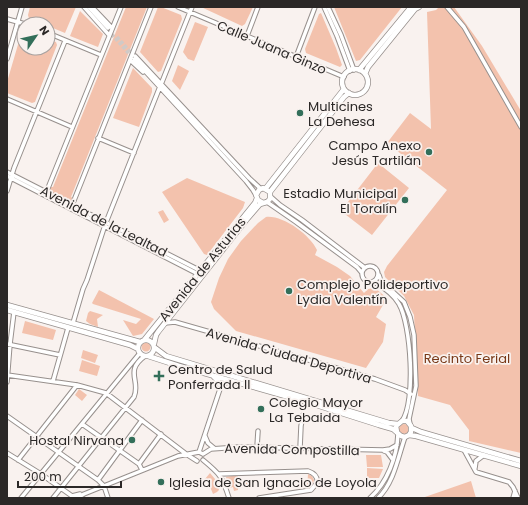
<svg xmlns="http://www.w3.org/2000/svg" width="528" height="505" viewBox="0 0 528 505" font-family="Poppins,sans-serif">
<rect width="100%" height="100%" fill="#f9f2ef"/>
<path fill="#f3c2ad" d="M30 7H76L65 33 48 26V24H42L29 19 28 15Z
M126 7H147L71 197 73 198 71 203 49 192 51 187H53Z
M158 7H161L181 15 182 19 161 71 158 72 140 52Z
M201 7H253L245 24 242 26Z
M334 7H402L360 60 356 61Z
M439 7H454L482 46 521 111V453L469 441V430L450 405 418 396 414 315 404 296 385 277 384 272 387 266 447 190 387 143 410 113 431 129 427 12 436 10Z
M80 11 103 34 98 47 70 36Z
M321 13 336 48 342 65 340 67 306 53 305 49 319 14Z
M195 22 208 27 194 61 188 59 183 52Z
M24 30V48H48V39L56 42 57 45 35 102 32 103 7 93V82L22 31Z
M178 65 189 71 180 90 172 81Z
M133 68 152 88V92L139 127 113 118Z
M378 163 409 188 372 235 341 211Z
M187 178 245 202 243 208 207 255 204 254 162 192Z
M163 210 169 220 164 223 158 212Z
M266 217C283 215 310 235 317 250L315 255 337 267 350 276 364 293 368 289 375 288 387 298 376 317 386 324 383 342 366 368 236 331 214 309 211 302 219 278 228 259 241 241 258 223Z
M99 290 154 319 142 334 133 336 123 320 136 324 141 319 93 304 92 303Z
M90 311 103 315 97 319 98 327 90 324 86 321 88 313Z
M25 321 56 330 53 340 22 333Z
M141.5 347a4.5 4.5 0 1 1 9 0a4.5 4.5 0 1 1-9 0Z
M83 350 98 355 95 363 81 358Z
M82 360 100 366 97 376 79 371Z
M79 389 87 395 82 401 75 395Z
M399 429a5 5 0 1 1 10 0a5 5 0 1 1-10 0Z
M366 455H381L383 467H367Z
M367 468 383 469 379 478H367Z
M210 473 215 479 219 490 217 492 213 494 209 484 205 479Z
M308 474 312 476 314 480 312 486 307 488Z
M238 475V480H248L247 486 238 484V490L234 491 233 487 229 488 226 477Z
M471 481 476 498H422Z"/>
<g fill="none" stroke-linecap="round" stroke-linejoin="round">
<path stroke="#d0cac7" stroke-width="3.5" stroke-dasharray="3.5 2" stroke-linecap="butt" d="M108 30 132 57
M117 37 134 56"/>
<defs>
<path id="minor" d="M84 7 109 35
M89 7 108 28
M92 7 112 28
M178 7 344 77
M324 7 337 36 350 71
M328 7 341 35 354 70
M447 7 464 27 521 127
M7 19 25 24
M48 33 101 55
M247 36 258 7
M135 56 249 178 261 189
M296 57 315 7
M7 59 22 7
M134 59 246 181 253 190 256 195
M130 60 143 72
M162 82 192 7
M7 99 72 127
M98 138 134 153
M7 172 201 271
M7 176 198 274
M7 191 14 168 65 41
M46 193 121 7
M271 197 280 205 302 220 365 268
M267 202 296 222 357 267 362 273
M71 208 151 7
M362 274a8 8 0 1 1 16 0a8 8 0 1 1-16 0Z
M379 275 381 281 404 302 410 317 414 335 416 386 409 419 410 424
M374 282C383 287 394 295 399 304 411 324 416 402 402 421
M73 323 83 289 87 280 105 225 159 89
M165 323 175 322 375 379 405 390 411 394
M7 344 60 355
M7 375 77 385 106 393 186 454 197 461
M53 381 68 328
M7 382 10 344 14 312
M7 416 98 480 104 486 108 498
M82 424 139 464 142 470
M205 436 208 443 214 448
M257 447 258 431
M300 448 301 426 303 415
M464 450 476 472 509 482 513 487 518 498
M384 451 387 452 393 460
M199 452 221 386
M7 453 41 474 72 496 80 494
M203 454 211 449 239 447 383 450 390 449 397 445
M18 460 77 385
M203 460C220 474 222 476 229 498
M139 464 161 434
M475 468 476 461 484 455
M219 474 308 471C314 473 318 477 317 483L311 490 259 498
M98 480 142 420
M21 498 140 353
M53 498 134 397C141 381 124 371 145 356
M77 498 84 494 178 456 199 452 203 454
M370 498C387 483 397 457 398 434
M378 498C394 483 398 457 405 437
M513 498 515 491"/>
<path id="major" d="M342 82a13 13 0 1 1 26 0a13 13 0 1 1-26 0Z
M359 70 411 7
M365 74 368 67 415 9 419 7
M266 188 344 89
M270 192 344 97 349 93
M7 305 140 342
M7 310 130 345 138 349
M145 339 255 203 257 198
M138 348a8 8 0 1 1 16 0a8 8 0 1 1-16 0Z
M154 344 156 335 158 332 247 219 260 204 267 202 270 199V192L263 188 259 190 256 195 258 200 263 203
M154 347 166 356 389 423 398 424
M148 356 179 366 310 403 379 425 393 429 401 436 405 437 409 435 411 432V426L407 421H402L396 426 397 432
M213 376 218 381 221 386 225 383 230 381
M412 428 421 432 521 461
M409 435 416 436 521 466"/>
</defs>
<use href="#minor" stroke="#97908d" stroke-width="5.5"/>
<use href="#major" stroke="#97908d" stroke-width="6"/>
<use href="#minor" stroke="#fff" stroke-width="3.5"/>
<use href="#major" stroke="#fff" stroke-width="4.5"/>
</g>
<g fill="#336f5a" stroke="#f9f2ef" stroke-width="1.5">
<circle cx="300" cy="113" r="4"/>
<circle cx="429" cy="152" r="4"/>
<circle cx="405" cy="200" r="4"/>
<circle cx="289" cy="291" r="4"/>
<path d="M157 370h4v4h4v4h-4v4h-4v-4h-4v-4h4z"/>
<circle cx="261" cy="409" r="4"/>
<circle cx="132" cy="440" r="4"/>
<circle cx="161" cy="482" r="4"/>
</g>
<g text-anchor="middle" stroke-width="3.5" stroke-linejoin="round" paint-order="stroke">
<g font-size="13" fill="#2b2827" stroke="#f9f2ef">
<text transform="translate(272 47) rotate(23)" y="5">Calle Juana Ginzo</text>
<text transform="translate(104 221) rotate(27)" y="5">Avenida de la Lealtad</text>
<text transform="translate(202 269) rotate(-51)" y="5">Avenida de Asturias</text>
<text transform="translate(289 355) rotate(16)" y="5">Avenida Ciudad Deportiva</text>
<text transform="translate(292 449) rotate(1)" y="5">Avenida Compostilla</text>
</g>
<g font-size="13" fill="#2b2827" stroke="#f9f2ef" text-anchor="start">
<text x="308" y="111">Multicines<tspan x="308" dy="15">La Dehesa</tspan></text>
<text x="421" y="150" text-anchor="end">Campo Anexo<tspan x="421" dy="15">Jesús Tartilán</tspan></text>
<text x="397" y="198" text-anchor="end">Estadio Municipal<tspan x="397" dy="15">El Toralín</tspan></text>
<text x="297" y="289">Complejo Polideportivo<tspan x="297" dy="15">Lydia Valentín</tspan></text>
<text x="168" y="374">Centro de Salud<tspan x="168" dy="15">Ponferrada II</tspan></text>
<text x="269" y="407">Colegio Mayor<tspan x="269" dy="15">La Tebaida</tspan></text>
<text x="124" y="445" text-anchor="end">Hostal Nirvana</text>
<text x="169" y="487">Iglesia de San Ignacio de Loyola</text>
</g>
<g font-size="13" fill="#783817" stroke="#f9f2ef">
<text x="467" y="363">Recinto Ferial</text>
</g>
</g>
<rect width="528" height="505" fill="none" stroke="#2b2827" stroke-width="16"/>
<g transform="translate(36 36) rotate(56)"><circle r="19" fill="#f9f2ef" stroke="#a7a19f"/>
<path d="M0-3L7 15L0 10L-7 15Z" fill="#336f5a"/>
<text y="-6" font-size="11" font-weight="bold" text-anchor="middle" fill="#2b2827">N</text>
</g>
<path d="M18 481v6h103v-6" fill="none" stroke="#2b2827" stroke-width="2"/>
<text x="24" y="481" font-size="12" fill="#2b2827" stroke="#f9f2ef" stroke-width="3" paint-order="stroke">200 m</text>
</svg>
